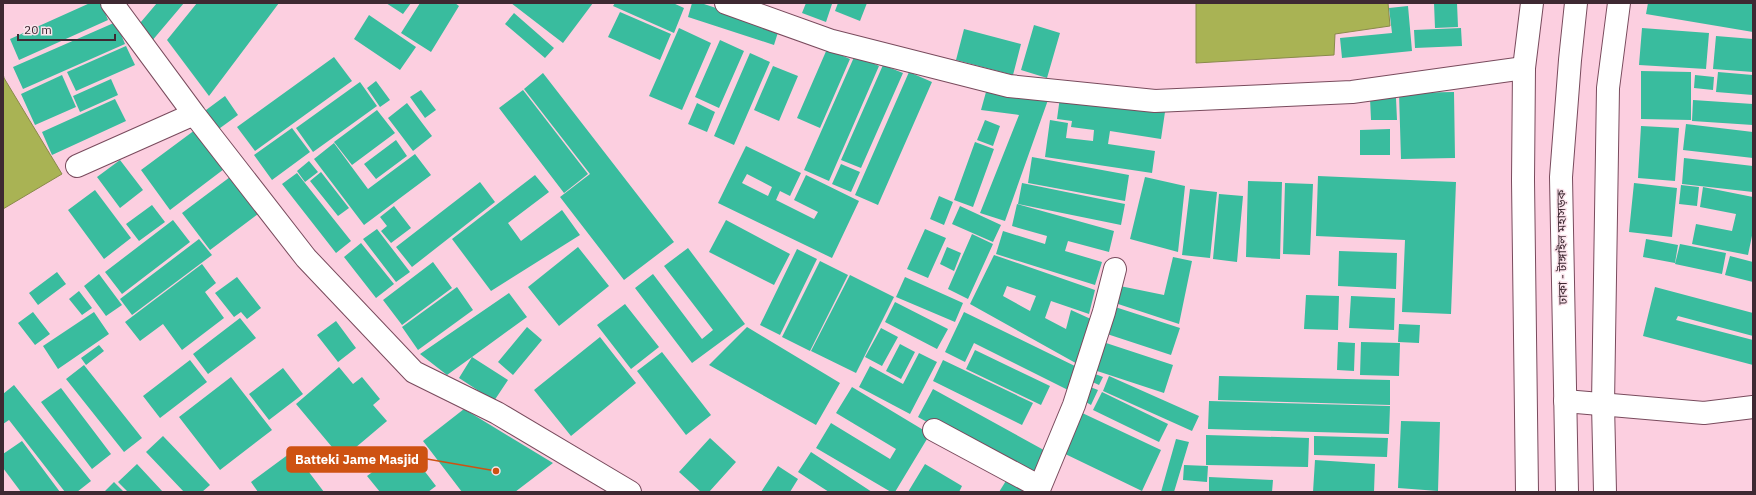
<svg xmlns="http://www.w3.org/2000/svg" width="1756" height="495" viewBox="0 0 1756 495" font-family="'IBM Plex Sans','Noto Sans Bengali',sans-serif">
<rect width="100%" height="100%" fill="#fccfe0"/>
<path fill="#a9b354" stroke="#898a4a" d="M1196 3H1388L1390 26 1335 34 1334 55 1196 63Z
M3 73 4 78 62 174 3 209Z"/>
<path fill="#39bc9e" fill-rule="evenodd" d="M90 3H101L108 20 19 60 10 39Z
M157 3H184L151 42 135 29Z
M197 3H279L209 96 167 40Z
M386 3H411L403 14Z
M420 3H455L459 6 431 52 401 33Z
M511 3H593L563 43Z
M615 3H673L684 8 674 33 613 6Z
M692 3H701L779 29 774 45 688 17Z
M806 3 832 4 826 22 802 13Z
M838 3H867L860 21 835 11Z
M1434 3H1457L1458 27 1435 28Z
M1648 3H1753V32L1646 14Z
M1408 6 1412 51 1342 58 1340 38 1392 33 1389 8Z
M620 12 671 34 660 60 608 37Z
M514 13 554 48 545 58 505 24Z
M369 15 416 47 400 70 354 39Z
M116 22 125 44 23 89 13 67Z
M1034 25 1060 33 1047 78 1021 70Z
M679 28 711 43 682 110 649 96Z
M1461 28 1462 46 1415 48 1414 30Z
M1642 28 1709 33 1706 69 1639 65Z
M964 29 1021 44 1013 75 956 60Z
M1716 36 1753 39V72L1713 69Z
M720 40 744 51 719 108 695 97Z
M126 46 135 65 76 91 67 72Z
M827 49 850 59 820 128 797 118Z
M750 53 770 62 734 145 714 136Z
M855 55 879 66 829 181 804 170Z
M334 57 352 81 255 151 237 127Z
M883 65 903 73 861 168 841 160Z
M773 66 798 76 779 121 754 110Z
M1641 71 1691 72V120L1641 119Z
M909 72 932 82 878 205 855 195Z
M1718 72 1753 75V95L1716 92Z
M543 73 674 242 624 280 560 197 590 174 524 89Z
M62 75 76 107 35 125 21 94Z
M1695 75 1714 77 1713 90 1694 88Z
M111 79 118 95 80 112 73 96Z
M376 81 390 100 380 107 367 88Z
M360 82 377 106 313 152 296 128Z
M421 90 436 110 425 118 410 97Z
M523 90 588 174 564 193 499 108Z
M986 92 1048 100 1005 221 980 213 1019 115 981 110Z
M1454 92 1455 158 1401 159 1399 93Z
M225 96 238 115 216 131 202 113Z
M1060 97 1165 112 1161 139 1110 131 1108 144 1155 151 1152 173 1045 157 1050 120 1068 123 1066 138 1093 141 1094 130 1071 127 1072 121 1057 119Z
M1370 98H1396L1397 120H1371Z
M115 99 126 121 52 155 42 132Z
M1693 100 1753 104V125L1692 121Z
M407 103 432 136 413 151 388 118Z
M697 103 715 112 707 132 688 124Z
M377 110 395 133 352 165 334 142Z
M985 120 1000 126 993 146 977 140Z
M1686 124 1753 132V158L1683 150Z
M1641 126 1679 128 1675 181 1638 178Z
M199 127 228 166 170 210 141 170Z
M292 128 310 152 272 180 254 155Z
M1390 129V155H1360V130Z
M396 140 407 156 376 179 364 164Z
M975 142 994 149 973 207 954 200Z
M334 143 368 189 415 154 431 175 364 225 314 159Z
M746 146 801 173 790 196 780 191 776 200 814 219 818 212 794 200 806 175 859 201 832 258 718 203ZM747 174 772 187 768 196 742 183Z
M1032 157 1129 175 1125 201 1028 183Z
M1684 158 1753 166V192L1682 184Z
M120 160 143 190 120 208 97 177Z
M309 161 318 172 305 182 297 171Z
M841 164 860 172 851 192 832 184Z
M321 172 349 208 338 216 310 181Z
M297 173 351 241 336 253 282 184Z
M535 175 549 192 508 223 521 241 562 210 580 235 491 291 452 239Z
M1318 176 1456 182 1451 314 1402 312 1405 240 1316 236Z
M230 177 258 214 210 250 182 213Z
M1145 177 1185 186 1178 252 1130 239Z
M1248 181 1282 182 1280 259 1246 257Z
M480 182 495 202 412 267 396 247Z
M1022 183 1125 204 1121 225 1018 204Z
M1285 183 1313 184 1310 255 1283 254Z
M1634 183 1677 188 1672 237 1629 232Z
M1681 185 1699 187 1697 206 1679 204Z
M1703 187 1753 197V231L1748 255 1692 244 1696 224 1732 231 1736 214 1700 207Z
M1190 189 1217 192 1210 258 1182 255Z
M95 190 131 238 104 259 68 210Z
M1219 194 1243 196 1237 262 1213 259Z
M939 196 953 202 944 225 930 219Z
M1017 204 1114 231 1109 252 1068 241 1065 251 1102 262 1095 285 996 254 1003 231 1045 244 1047 236 1012 226Z
M152 205 165 222 139 241 126 224Z
M394 206 411 228 391 243 381 231 387 226 380 217Z
M960 206 1001 225 993 242 952 224Z
M173 220 190 242 122 294 105 272Z
M726 220 790 254 774 285 709 252Z
M377 229 410 272 396 282 363 239Z
M925 229 946 238 928 278 907 269Z
M972 234 993 244 968 299 948 289Z
M199 239 212 255 132 315 120 299Z
M1646 239 1678 245 1675 263 1643 257Z
M361 243 394 284 376 298 344 257Z
M1680 244 1726 253 1722 274 1675 264Z
M578 247 609 286 559 326 528 287Z
M947 247 961 253 954 271 940 264Z
M688 248 745 324 692 363 635 288 653 274 702 339 713 330 664 266Z
M797 249 817 259 780 335 760 325Z
M1339 251 1397 253 1396 289 1338 286Z
M994 255 1095 290 1089 314 1051 301 1045 318 1066 329 1071 310 1093 320 1081 366 970 304ZM1007 286 1036 296 1030 311 1003 296Z
M1730 256 1753 262V282L1725 275Z
M1173 257 1192 261 1179 324 1112 302 1115 285 1164 295Z
M820 261 848 275 810 351 782 337Z
M433 262 452 288 402 325 383 300Z
M202 264 216 283 205 292 224 318 182 350 163 324 140 341 125 322Z
M57 272 66 284 38 305 29 293Z
M99 274 122 305 106 316 84 286Z
M850 275 894 297 856 373 811 351Z
M237 277 261 308 247 319 241 312 234 317 215 293Z
M905 277 963 303 955 322 896 297Z
M457 287 473 310 418 350 402 327Z
M1655 287 1753 313V336L1678 316 1676 320 1753 340V365L1643 336Z
M79 291 92 308 82 315 69 299Z
M509 293 527 317 472 357 508 380 494 401 459 378 472 357 447 375 420 354Z
M1306 295 1339 296 1338 330 1304 329Z
M1351 296 1395 298 1394 330 1349 328Z
M895 302 948 329 937 349 885 322Z
M625 304 659 347 631 369 597 325Z
M1112 306 1180 328 1171 355 1104 333Z
M33 312 50 334 35 345 18 323Z
M94 312 109 334 58 369 43 346Z
M964 312 1081 369 1070 391 974 343 965 362 945 352Z
M240 318 256 338 208 374 193 354Z
M336 321 356 348 338 362 317 335Z
M1399 324 1420 325 1419 343 1398 342Z
M527 327 542 340 513 375 498 362Z
M747 327 840 383 816 425 709 365Z
M881 328 898 337 882 366 865 357Z
M600 337 636 383 571 436 534 390Z
M1100 341 1173 365 1164 393 1091 369Z
M1338 342 1355 343 1354 371 1337 370Z
M1361 342 1400 343 1399 376 1360 375Z
M900 344 915 352 901 379 886 371Z
M99 345 104 351 86 365 81 358Z
M975 350 1050 386 1041 405 966 369Z
M662 352 711 415 686 435 637 371Z
M919 353 937 362 910 414 859 387 870 366 903 384Z
M190 360 207 382 160 418 143 396Z
M943 360 1033 403 1022 425 933 381Z
M84 365 142 438 124 452 66 379Z
M339 367 353 384 362 377 380 399 373 405 387 421 342 459 296 404Z
M283 368 303 394 269 420 249 394Z
M1090 372 1103 377 1099 385 1086 379Z
M1109 376 1199 416 1192 431 1103 391Z
M1219 376 1390 380V405L1218 400Z
M231 377 272 430 220 470 179 417Z
M14 385 91 481 77 492H65L9 420 3 424V394Z
M1085 385 1098 390 1091 405 1079 398Z
M852 387 930 434 895 492H891L816 448 831 423 890 459 896 449 836 413Z
M61 388 111 454 92 469 41 402Z
M933 389 1051 454 1035 482 918 417Z
M1102 392 1168 424 1159 442 1093 410Z
M1209 401 1390 406 1389 434 1208 429Z
M464 409 553 463 515 492H462L423 441Z
M1078 411 1161 450 1142 491 1059 451Z
M1401 421 1440 422 1438 491 1398 488Z
M1206 435 1309 438 1308 467 1206 465Z
M163 436 210 485 202 492H184L146 452Z
M1314 436 1388 438 1387 457 1314 455Z
M710 438 736 462 709 492H701L679 472Z
M1176 439 1189 442 1174 492H1161Z
M22 441 60 492H21L3 468V454Z
M406 447 436 486 428 492H380L367 476Z
M293 451 324 492H258L251 482Z
M811 452 872 492H829L798 472Z
M1315 460 1375 464 1374 492H1313Z
M137 464 163 492H128L118 482Z
M925 464 962 486 959 492H908Z
M1184 465 1208 466 1207 482 1183 480Z
M778 466 798 479 790 492H761Z
M1009 476 1032 492H999Z
M1209 477 1273 480 1272 492H1209Z
M114 482 124 492H104Z"/>
<g fill="none" stroke-linecap="round" stroke-linejoin="round">
<defs>
<path id="street" d="M726 3 832 41 1009 86 1155 101 1352 92 1524 68
M194 114 306 258 414 372 497 413 630 492
M77 166 194 114 112 3
M1565 401 1704 413 1753 407
M934 430 1040 487 1074 405 1104 312 1115 269"/>
<path id="secondary" d="M1605 492 1603 404 1608 88 1619 3"/>
<path id="highway" d="M1527 492 1523 180 1524 68 1532 3
M1567 492 1561 177 1570 60 1576 3"/>
</defs>
<use href="#street" stroke="#794b5d" stroke-width="24"/>
<use href="#secondary" stroke="#794b5d" stroke-width="24"/>
<use href="#highway" stroke="#794b5d" stroke-width="24"/>
<use href="#street" stroke="#fff" stroke-width="22"/>
<use href="#secondary" stroke="#fff" stroke-width="22"/>
<use href="#highway" stroke="#fff" stroke-width="22"/>
</g>
<g text-anchor="middle" stroke-width="3" stroke-linejoin="round" paint-order="stroke">
<g font-size="12" fill="#3e2932" stroke="#fbe4ec">
<text transform="translate(1562 247) rotate(-91)" y="4">ঢাকা - টাঙ্গাইল মহাসড়ক</text>
</g>
</g>
<path fill="none" stroke="#ce5212" stroke-width="1.5" d="M496 471L427 459"/>
<circle fill="#ce5212" stroke="#fbe4ec" stroke-width="1.5" cx="496" cy="471" r="4"/>
<rect fill="#ce5212" stroke="#ce5212" stroke-width="1.5" x="287" y="447" width="140" height="25" rx="4"/>
<g font-size="13" text-anchor="middle" font-weight="bold" fill="#fff">
<text x="357" y="464">Batteki Jame Masjid</text>
</g>
<rect width="1756" height="495" fill="none" stroke="#3e2932" stroke-width="8"/>
<path d="M18 34v6h97v-6" fill="none" stroke="#3e2932" stroke-width="2"/>
<text x="24" y="34" font-size="12" fill="#3e2932" stroke="#fbe4ec" stroke-width="3" paint-order="stroke">20 m</text>
</svg>
